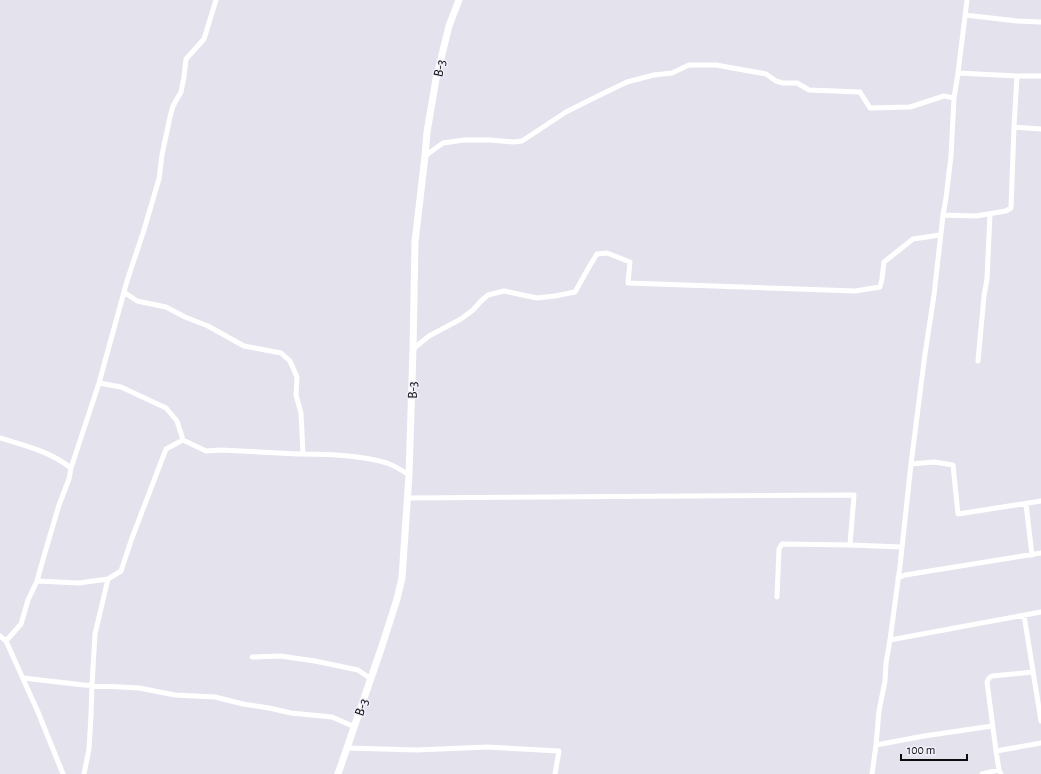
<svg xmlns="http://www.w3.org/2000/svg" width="1041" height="774" viewBox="0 0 1041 774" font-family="'Alegreya Sans',sans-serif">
<rect width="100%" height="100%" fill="#e4e2ed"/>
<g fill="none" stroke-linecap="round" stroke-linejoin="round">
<path stroke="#fff" stroke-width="5" d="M965 15 1017 21 1041 22
M958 73 1017 76H1041
M1014 127 1041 129
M425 156 443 143 464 140H490L514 142 522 141 566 112 598 96 627 82 654 75 672 73 689 65H716L766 74 776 81 783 83H797L809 90 860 92 870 108 910 107 944 96 954 98
M943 215 976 216 1006 211 1011 208 1014 127 1017 76
M124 292 137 301 166 307 185 317 208 326 244 346 281 353 290 361 297 377 296 395 301 413 303 454C329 454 363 456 387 463 395 466 403 471 409 475
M413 349 429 336 461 319 473 310 481 301 488 295 504 291 537 298 555 296 575 292 589 267 597 254 607 253 630 262 628 283 855 291 880 287 882 279 884 262 913 239 940 235
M978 361 984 296 987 279 990 214
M99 383 121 387 166 408 177 421 183 440
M0 438C26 446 49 451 71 468
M911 464 934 462 953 465 958 514 1041 501
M408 498 854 495 850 545
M1026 504 1032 555
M898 578 905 575 1041 553
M37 581 79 583 108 579 121 571 132 538 166 449 183 440 206 451 220 450 299 454H303
M777 597 779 549 782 544 850 545 902 547
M1024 615 1041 721
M0 636 6 641 38 712 63 774
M890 640 1041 612
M6 641 21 624 28 600 37 581 44 556 59 505 69 479 71 468 99 383 127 281 143 233 159 179 162 155 170 117 173 106 181 92 184 77 186 59 204 39 216 0
M252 657 280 656 315 661 358 670 371 679
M23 678 84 685 139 688 175 695 215 697 243 704 269 708 291 713 332 717 355 727
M876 745 924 736 992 726
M347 748 417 750 487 747 559 751 555 774
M996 751 1041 743
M84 774 89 749 91 715 92 685 95 634 108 579
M872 774 876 745 879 711 885 681 886 663 890 640 900 566 911 464 925 354 934 295 943 215 946 198 951 156 954 98 958 73 967 0
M982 774 999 770
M1001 774 999 770 996 751 987 682 989 678 992 676 1033 672"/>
<path stroke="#fff" stroke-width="7" d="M338 774 382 646 397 599 402 578 409 475 413 349 415 242 425 156 427 132 436 79 449 26 459 0"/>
</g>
<g text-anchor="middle" stroke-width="3" stroke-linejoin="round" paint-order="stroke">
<g font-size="14" fill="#0c0b0e" stroke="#f1effa">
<text transform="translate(439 68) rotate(-77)" y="5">B-3</text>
<text transform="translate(412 390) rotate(-88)" y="5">B-3</text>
<text transform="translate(361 707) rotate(-71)" y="5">B-3</text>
</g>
</g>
<path d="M901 754v6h66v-6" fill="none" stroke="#0c0b0e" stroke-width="2"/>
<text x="907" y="754" font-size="12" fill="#0c0b0e" stroke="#f1effa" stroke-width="3" paint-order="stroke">100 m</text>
</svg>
